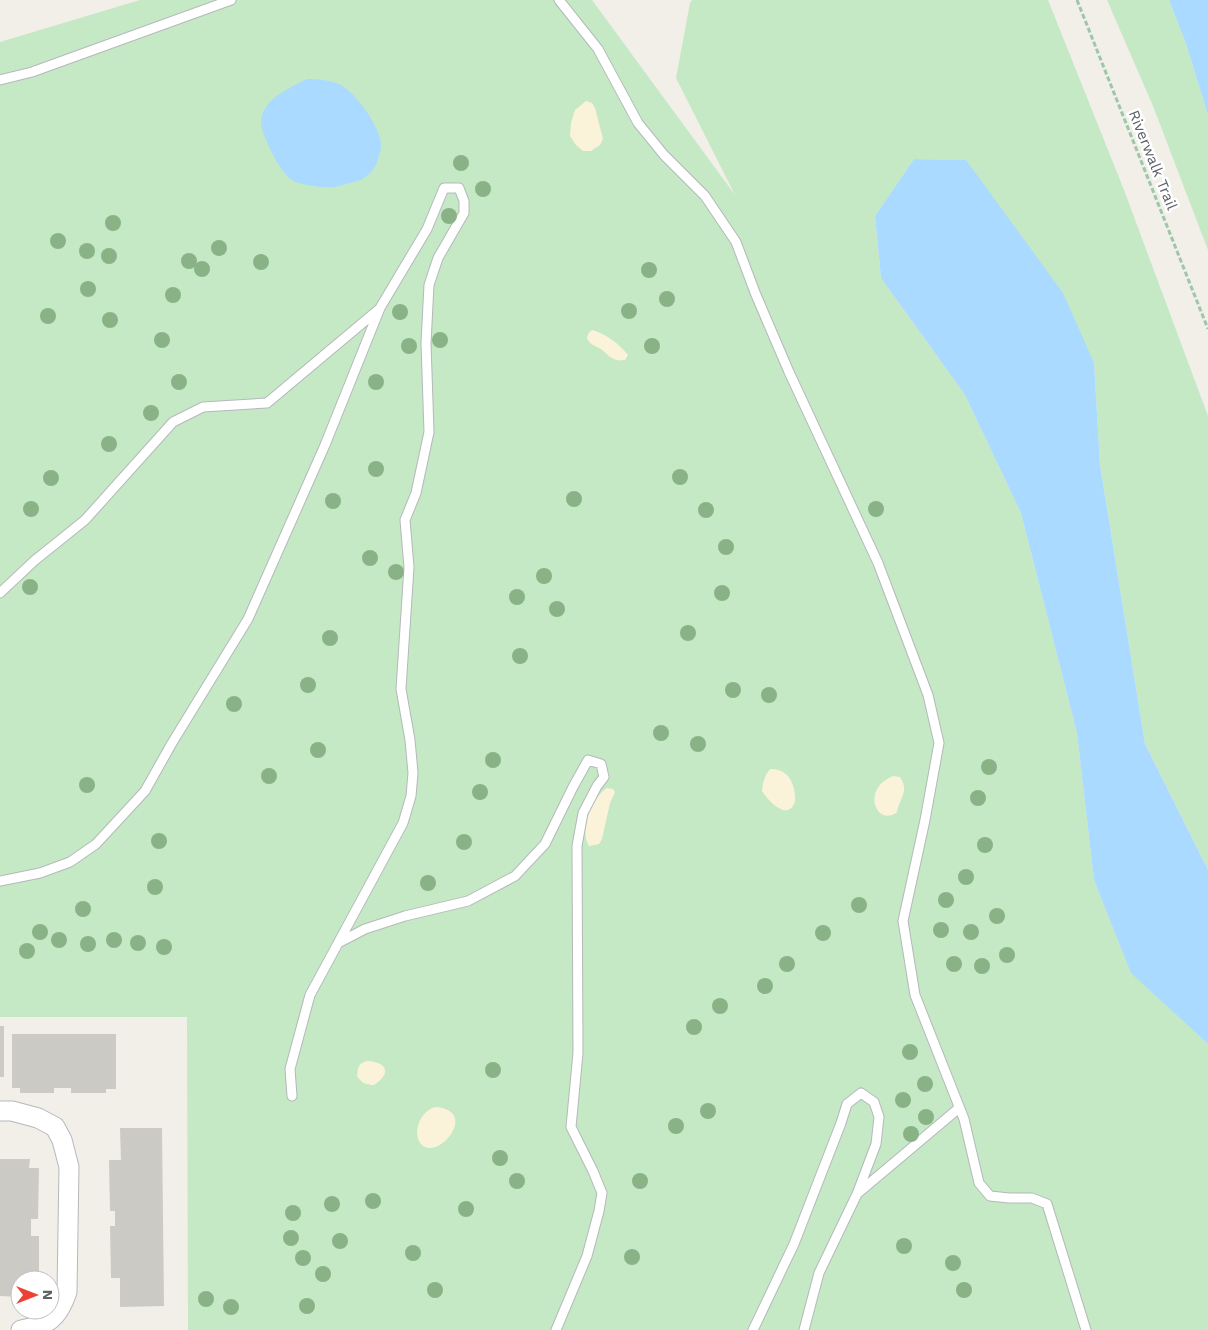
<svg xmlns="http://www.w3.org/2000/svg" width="1208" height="1330" viewBox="0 0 1208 1330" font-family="'Work Sans',sans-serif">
<rect width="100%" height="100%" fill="#f1efe8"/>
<path fill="#c5e8c5" d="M140 0H592L735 195 676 78 690 3 692 0H1048L1124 190 1208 416V870L1145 744 1100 465 1094 363 966 160 914 159 875 216 881 278 965 395 1021 513 1077 733 1094 880 1131 972 1208 1044V1330H188L187 1017H0V42Z
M1107 0H1169L1186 44 1208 115V250L1153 106Z"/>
<path fill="#fbf3d9" d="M586 101 592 103 595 108 603 139 600 145 591 151H583L576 145 570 136 571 123 575 110Z
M592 330C604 333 620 344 628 355L625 360C623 360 620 361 617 360 611 359 606 353 601 349 593 345 580 340 592 330Z
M770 769C784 769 791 776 794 789 795 794 796 800 794 804 786 821 767 799 762 791 763 783 764 776 770 769Z
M893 776 900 777C910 792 899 798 897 812 877 828 860 789 893 776Z
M607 788 613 789 615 792 610 803 602 839 599 844 589 846C579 831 592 797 607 788Z
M367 1061C387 1062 392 1073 374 1085 367 1085 361 1083 357 1076 358 1068 358 1063 367 1061Z
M437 1107C480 1112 436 1164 420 1143 412 1131 422 1108 437 1107Z"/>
<path fill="#aadaff" d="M1169 0H1208V115L1186 44Z
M307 79C318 79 331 80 341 85 356 93 380 127 381 144 381 149 380 154 378 159 376 167 370 175 362 179 358 181 336 187 333 187 324 188 299 185 292 180 280 173 263 137 261 124 260 119 265 107 269 103 279 92 295 85 307 79Z
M914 159 966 160 1063 293 1094 363 1100 465 1145 744 1208 870V1044L1131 973 1094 880 1077 733 1021 513 965 395 881 278 875 216Z"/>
<path fill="#cccac5" d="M0 1026H4V1077H0Z
M12 1034H116V1089H106V1093H71V1088H54V1093H20V1088H12Z
M120 1128H162L164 1306 120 1307V1278H111L110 1226H115V1211H110L109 1160H121Z
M0 1159H30L29 1168H39L38 1219H31V1236H39V1280H20V1297L0 1296Z"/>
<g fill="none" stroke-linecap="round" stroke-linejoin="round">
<defs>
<path id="service" d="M559 0 598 49 638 123 664 155 705 196 736 242 756 295 789 372 878 563 928 695 939 743 925 820 903 921 915 995 964 1119 979 1183 990 1196 1009 1198H1032L1047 1204 1086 1330
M0 80 32 72 231 0
M0 593 34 561 85 520 173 422 203 407 267 403 378 310
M0 881 40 873 70 862 96 844 145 791 172 743 248 619 325 445 380 308 427 229 444 188H459L464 201V213L438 258 429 285 426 343 429 432 416 493 405 520 409 567 401 689 410 740 413 773 411 796 403 823 310 995 290 1069 292 1096
M338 943 365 929 405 916 468 901 515 876 545 844 573 787 588 760 601 764 604 777 597 786 583 813 577 846 578 1053 571 1127 593 1171 602 1193 599 1211 587 1256 556 1330
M858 1193 959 1108
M753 1330 794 1244 841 1123 847 1104 861 1093 874 1102 879 1117 876 1144 857 1194 819 1273 804 1330"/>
<path id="minor" d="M0 1111H12L38 1118 55 1127 62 1140 69 1167 67 1292C58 1319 48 1325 21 1330"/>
</defs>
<use href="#service" stroke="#b5b8bc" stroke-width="11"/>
<use href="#minor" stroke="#b5b8bc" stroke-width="21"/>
<path stroke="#9cc7a9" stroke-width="3" stroke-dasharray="5 2.5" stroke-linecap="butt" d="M1077 0 1208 329"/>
<use href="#service" stroke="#fff" stroke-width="9"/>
<use href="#minor" stroke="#fff" stroke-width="19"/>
</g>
<g fill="#89b387">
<circle cx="461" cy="163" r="8"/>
<circle cx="483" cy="189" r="8"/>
<circle cx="449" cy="216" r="8"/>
<circle cx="113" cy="223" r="8"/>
<circle cx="58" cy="241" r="8"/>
<circle cx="219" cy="248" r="8"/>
<circle cx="87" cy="251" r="8"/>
<circle cx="109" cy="256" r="8"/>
<circle cx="189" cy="261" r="8"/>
<circle cx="261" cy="262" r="8"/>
<circle cx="202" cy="269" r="8"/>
<circle cx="649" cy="270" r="8"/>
<circle cx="88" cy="289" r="8"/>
<circle cx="173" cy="295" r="8"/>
<circle cx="667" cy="299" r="8"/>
<circle cx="629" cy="311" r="8"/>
<circle cx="400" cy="312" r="8"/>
<circle cx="48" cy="316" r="8"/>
<circle cx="110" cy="320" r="8"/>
<circle cx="162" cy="340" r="8"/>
<circle cx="440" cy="340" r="8"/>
<circle cx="409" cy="346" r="8"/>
<circle cx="652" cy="346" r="8"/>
<circle cx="179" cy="382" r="8"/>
<circle cx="376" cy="382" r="8"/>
<circle cx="151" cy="413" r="8"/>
<circle cx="109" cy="444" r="8"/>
<circle cx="376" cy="469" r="8"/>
<circle cx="680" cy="477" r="8"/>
<circle cx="51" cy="478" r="8"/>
<circle cx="574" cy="499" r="8"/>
<circle cx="333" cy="501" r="8"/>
<circle cx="31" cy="509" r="8"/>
<circle cx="876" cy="509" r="8"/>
<circle cx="706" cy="510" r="8"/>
<circle cx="726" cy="547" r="8"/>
<circle cx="370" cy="558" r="8"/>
<circle cx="396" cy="572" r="8"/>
<circle cx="544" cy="576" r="8"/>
<circle cx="30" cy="587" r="8"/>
<circle cx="722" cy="593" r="8"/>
<circle cx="517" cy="597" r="8"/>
<circle cx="557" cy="609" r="8"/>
<circle cx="688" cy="633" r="8"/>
<circle cx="330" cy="638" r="8"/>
<circle cx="520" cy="656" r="8"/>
<circle cx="308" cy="685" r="8"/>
<circle cx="733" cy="690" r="8"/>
<circle cx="769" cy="695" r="8"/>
<circle cx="234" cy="704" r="8"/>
<circle cx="661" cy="733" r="8"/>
<circle cx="698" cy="744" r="8"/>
<circle cx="318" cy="750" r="8"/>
<circle cx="493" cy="760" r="8"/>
<circle cx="989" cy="767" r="8"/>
<circle cx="269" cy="776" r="8"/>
<circle cx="87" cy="785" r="8"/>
<circle cx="480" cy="792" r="8"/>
<circle cx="978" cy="798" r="8"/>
<circle cx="159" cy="841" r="8"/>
<circle cx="464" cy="842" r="8"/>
<circle cx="985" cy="845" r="8"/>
<circle cx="966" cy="877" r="8"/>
<circle cx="428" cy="883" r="8"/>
<circle cx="155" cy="887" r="8"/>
<circle cx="946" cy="900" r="8"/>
<circle cx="859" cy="905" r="8"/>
<circle cx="83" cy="909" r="8"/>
<circle cx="997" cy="916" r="8"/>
<circle cx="941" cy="930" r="8"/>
<circle cx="40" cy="932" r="8"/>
<circle cx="971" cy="932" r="8"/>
<circle cx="823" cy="933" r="8"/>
<circle cx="59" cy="940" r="8"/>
<circle cx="114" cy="940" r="8"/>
<circle cx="138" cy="943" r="8"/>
<circle cx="88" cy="944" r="8"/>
<circle cx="164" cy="947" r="8"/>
<circle cx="27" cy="951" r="8"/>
<circle cx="1007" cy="955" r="8"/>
<circle cx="787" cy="964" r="8"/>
<circle cx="954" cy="964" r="8"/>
<circle cx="982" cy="966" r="8"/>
<circle cx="765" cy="986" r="8"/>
<circle cx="720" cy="1006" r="8"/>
<circle cx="694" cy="1027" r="8"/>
<circle cx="910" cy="1052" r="8"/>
<circle cx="493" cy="1070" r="8"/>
<circle cx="925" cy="1084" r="8"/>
<circle cx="903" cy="1100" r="8"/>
<circle cx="708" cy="1111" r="8"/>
<circle cx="926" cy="1117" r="8"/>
<circle cx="676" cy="1126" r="8"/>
<circle cx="911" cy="1134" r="8"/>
<circle cx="500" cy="1158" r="8"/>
<circle cx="517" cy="1181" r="8"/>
<circle cx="640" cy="1181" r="8"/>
<circle cx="373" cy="1201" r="8"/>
<circle cx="332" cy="1204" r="8"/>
<circle cx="466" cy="1209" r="8"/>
<circle cx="293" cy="1213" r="8"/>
<circle cx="291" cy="1238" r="8"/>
<circle cx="340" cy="1241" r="8"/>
<circle cx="904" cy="1246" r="8"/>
<circle cx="413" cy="1253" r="8"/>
<circle cx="632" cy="1257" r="8"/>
<circle cx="303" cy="1258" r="8"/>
<circle cx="953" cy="1263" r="8"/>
<circle cx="323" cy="1274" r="8"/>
<circle cx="435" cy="1290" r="8"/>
<circle cx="964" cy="1290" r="8"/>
<circle cx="206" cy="1299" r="8"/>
<circle cx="307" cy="1306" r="8"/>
<circle cx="231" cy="1307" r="8"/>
</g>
<g text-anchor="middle" stroke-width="5" stroke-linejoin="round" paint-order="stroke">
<g font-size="15" fill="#5f6368" stroke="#fff">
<text transform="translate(1153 160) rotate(68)" y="5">Riverwalk Trail</text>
</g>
</g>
<g transform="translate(35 1295) rotate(90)"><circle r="24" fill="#ffffff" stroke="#bfc1c3"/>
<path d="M0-4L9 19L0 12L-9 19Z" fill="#ea4335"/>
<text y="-8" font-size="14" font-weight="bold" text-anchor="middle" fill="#5f6368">N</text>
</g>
</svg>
